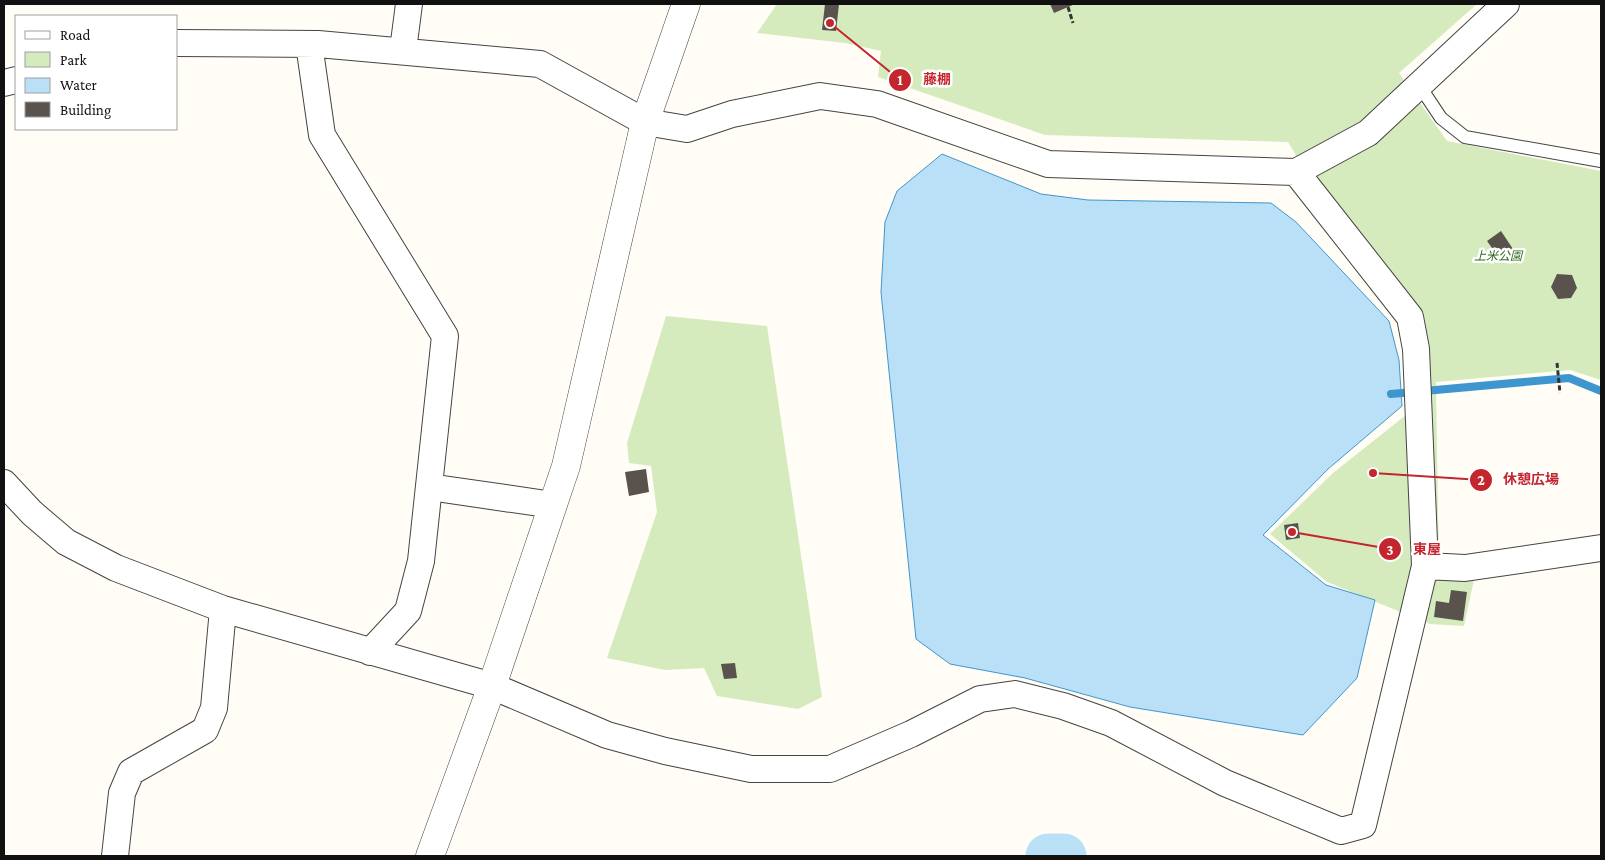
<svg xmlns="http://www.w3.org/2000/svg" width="1605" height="860" viewBox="0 0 1605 860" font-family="'Crimson Pro','Noto Sans JP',serif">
<rect width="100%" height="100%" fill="#fffdf5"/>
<path fill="#d5ebbd" d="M777 4H1477L1399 73 1447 141 1601 171V380L1570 370 1436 382 1439 573 1475 575 1464 626 1430 624 1327 582 1270 534 1333 473 1406 415 1417 319 1317 190 1288 142 1045 135 878 77 881 51 845 43 757 33Z
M666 316 767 326 822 697 798 709 717 696 704 668 665 670 607 658 657 512 651 466 629 463 627 443Z"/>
<path fill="#b9e0f7" stroke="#3f96cf" d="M942 154 1041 194 1088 200 1271 203 1296 222 1389 321 1399 360 1402 406 1328 469 1263 535 1326 585 1375 600 1357 678 1303 735 1130 707 1025 678 950 664 916 639 881 292 885 222 897 191Z"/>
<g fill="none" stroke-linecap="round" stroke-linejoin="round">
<path stroke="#3f96cf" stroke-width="8" d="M1391 394 1569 378 1601 391"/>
<path stroke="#b9e0f7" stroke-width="45" d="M1048 856H1064"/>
</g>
<path fill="#5a524d" d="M825 4H839L836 31 822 30Z
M1050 4H1075L1054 13Z
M1501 231 1515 252 1502 262 1487 241Z
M1557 274 1572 275 1577 288 1571 298 1558 299 1551 287Z
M646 469 649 492 629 496 625 472Z
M1298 523 1300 538 1286 540 1284 525Z
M1451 590 1467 592 1463 621 1434 617 1436 601 1449 603Z
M735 663 737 678 724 679 721 664Z"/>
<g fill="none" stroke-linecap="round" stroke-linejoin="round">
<defs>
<path id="service" d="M1419 85 1441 118 1465 137 1601 161"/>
<path id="minor" d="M176 43 318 44 540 64 645 122 687 129 732 114 820 96 877 104 1048 164 1296 172 1368 133 1506 4
M309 44 322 135 445 336 421 561 408 611 370 652
M403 50 409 4
M4 83 16 80
M4 483 32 513 66 542 116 568 223 609 492 686 607 735 665 751 751 769H830L911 734 980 699 1015 694 1063 706 1111 723 1225 783 1341 831 1363 825 1425 566 1416 349 1410 317 1296 172
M429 487 553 505
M1425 566 1465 568 1601 548
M115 856 122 793 131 772 205 730 214 708 223 609"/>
<path id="tertiary" d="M430 856 492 686 566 466 645 122 686 4"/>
</defs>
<use href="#service" stroke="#444" stroke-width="14"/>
<use href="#minor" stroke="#444" stroke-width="28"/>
<use href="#tertiary" stroke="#444" stroke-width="29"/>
<path stroke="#333" stroke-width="3" stroke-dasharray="5 2.5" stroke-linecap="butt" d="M1068 7 1073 23
M1557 363 1560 393"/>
<use href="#service" stroke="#fff" stroke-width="12"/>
<use href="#minor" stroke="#fff" stroke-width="26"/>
<use href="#tertiary" stroke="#fff" stroke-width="28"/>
</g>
<g text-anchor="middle" stroke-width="5" stroke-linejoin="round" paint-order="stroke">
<g font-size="12" font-style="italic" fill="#2f6b1f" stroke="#fff">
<text x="1498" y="260">上米公園</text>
</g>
</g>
<path fill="none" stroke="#c4262e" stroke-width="2" d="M830 23L900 80M1373 473L1481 480M1292 532L1390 549"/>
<g fill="#c4262e" stroke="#fff" stroke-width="2">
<circle cx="830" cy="23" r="5"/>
<circle cx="1373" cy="473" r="5"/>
<circle cx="1292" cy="532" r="5"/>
<circle cx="900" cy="80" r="12"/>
<circle cx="1481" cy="480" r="12"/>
<circle cx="1390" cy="549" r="12"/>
</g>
<g font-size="15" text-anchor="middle" font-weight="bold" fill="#fff">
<text x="900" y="85">1</text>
<text x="1481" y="485">2</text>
<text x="1390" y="555">3</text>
</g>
<g font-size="14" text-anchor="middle" font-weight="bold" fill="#c4262e" stroke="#fff" stroke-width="5" stroke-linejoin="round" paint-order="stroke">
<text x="937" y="84">藤棚</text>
<text x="1531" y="484">休憩広場</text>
<text x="1427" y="554">東屋</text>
</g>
<rect width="1605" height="860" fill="none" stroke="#111111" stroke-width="10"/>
<rect x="15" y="15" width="162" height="115" fill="#ffffff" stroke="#a0a0a0"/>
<rect x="25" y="31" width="25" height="8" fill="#ffffff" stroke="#a0a0a0"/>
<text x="60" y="40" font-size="15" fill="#111111">Road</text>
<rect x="25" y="52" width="25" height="15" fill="#d5ebbd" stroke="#a0a0a0"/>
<text x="60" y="65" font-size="15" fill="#111111">Park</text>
<rect x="25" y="78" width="25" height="15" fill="#b9e0f7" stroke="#a0a0a0"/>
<text x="60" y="90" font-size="15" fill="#111111">Water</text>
<rect x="25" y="102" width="25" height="15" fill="#5a524d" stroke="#a0a0a0"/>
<text x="60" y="115" font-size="15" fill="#111111">Building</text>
</svg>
